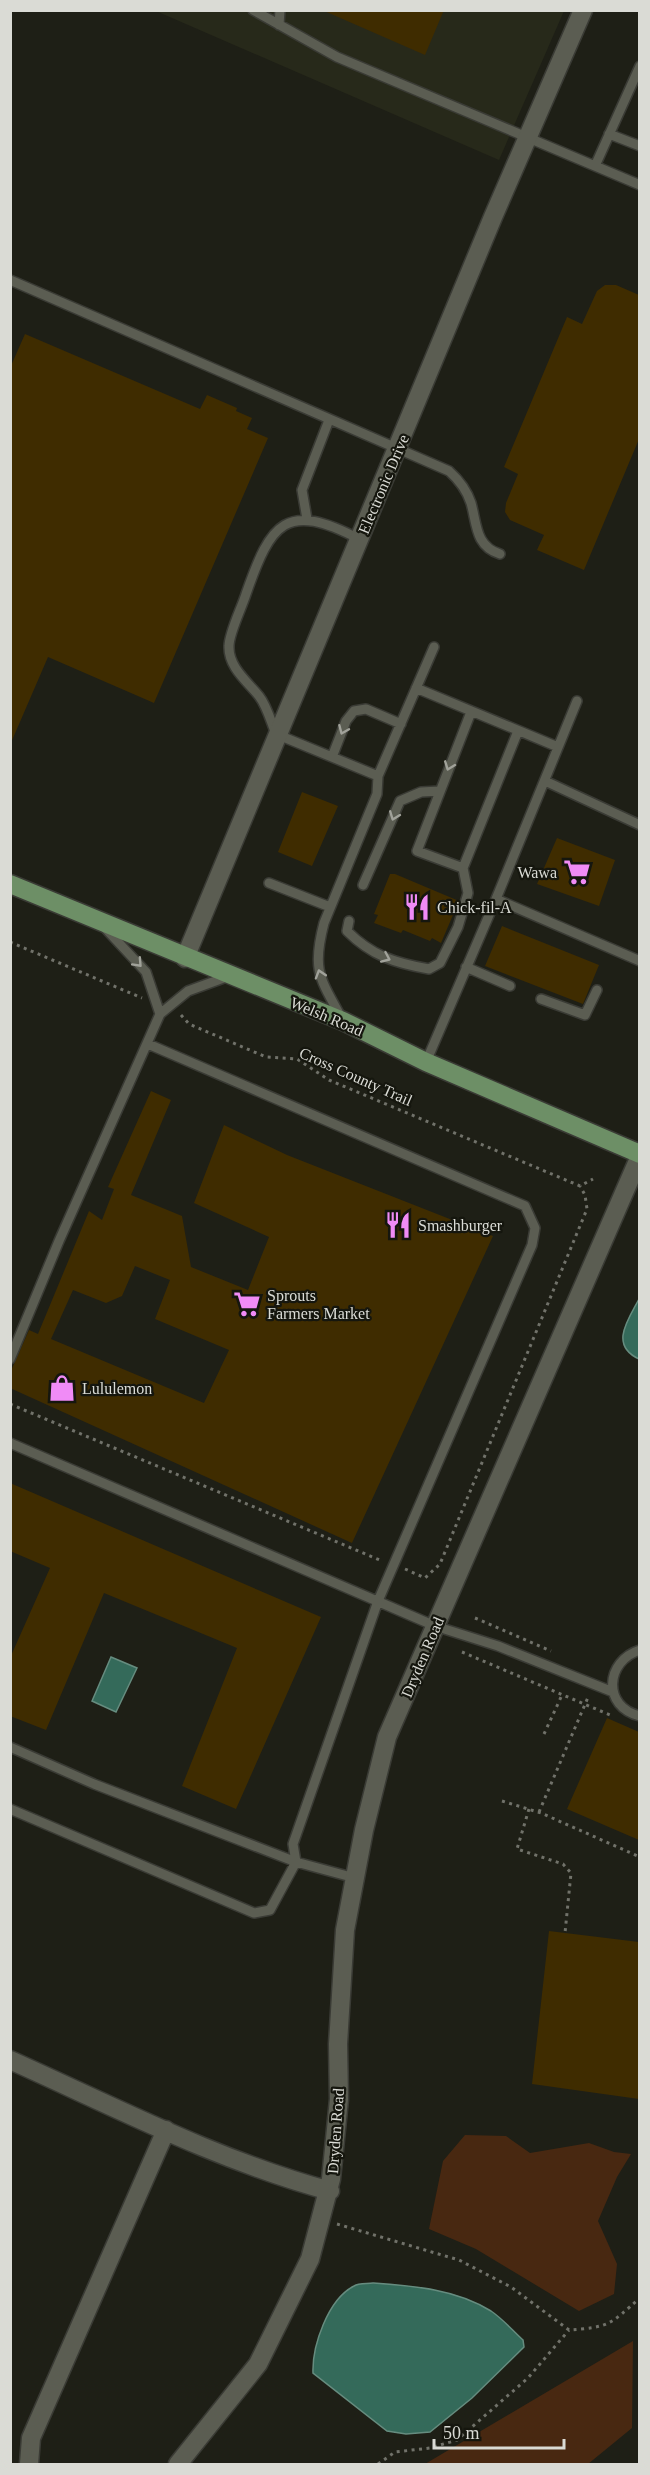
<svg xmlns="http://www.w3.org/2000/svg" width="650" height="2475" viewBox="0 0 650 2475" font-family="'Times New Roman',serif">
<rect width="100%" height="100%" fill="#1e1f16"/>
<path fill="#27291a" d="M156 11H564L499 160Z"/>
<path fill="#482811" d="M465 2135 506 2136 530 2153 589 2143 614 2152 631 2154 617 2177 598 2221 617 2264 614 2294 579 2311 476 2249 429 2229 443 2161Z
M633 2341 632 2428 588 2464H425Z"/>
<path fill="#346a5a" stroke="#668c7f" stroke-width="1.5" d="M639 1299 640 1359H639C609 1345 628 1320 639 1299Z
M111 1657 137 1668 116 1712 92 1701Z
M373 2283C414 2286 456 2289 491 2311 503 2319 513 2331 523 2340L524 2347 472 2398 430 2432 406 2434 387 2431 313 2373C312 2346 328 2299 354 2286 359 2283 367 2284 373 2283Z"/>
<path fill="#3f2c00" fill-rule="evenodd" d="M322 10H444L425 55Z
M605 285H616L639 295V439L584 570 537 550 544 535 510 520 505 512 506 503 518 474 504 467 567 317 582 324 597 291Z
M25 334 200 409 207 395 237 408 236 411 252 418 247 429 268 438 154 703 48 657 10 745V368Z
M302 792 338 806 312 866 278 852Z
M557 838 615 860 599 906 537 884Z
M390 874H395L459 901 441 943 432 938 430 941 403 930 401 933 374 923 378 915 374 914Z
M502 926 599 965 583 1004 485 966Z
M151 1091 171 1100 131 1195 182 1216 191 1267 248 1290 269 1237 194 1203 224 1125 287 1155 493 1236 352 1543 10 1388V1373L29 1330 38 1334 89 1211 102 1220 114 1189 108 1187ZM135 1266 170 1280 155 1319 229 1350 204 1403 51 1339 73 1290 106 1303 122 1296Z
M10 1483 321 1617 236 1809 182 1786 237 1648 104 1593 46 1730 10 1716V1658L50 1568 10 1551Z
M607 1718 639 1732V1840L567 1809Z
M549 1931 639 1942V2099L532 2084Z"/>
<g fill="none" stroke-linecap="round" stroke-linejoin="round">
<defs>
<path id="lane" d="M253 10 337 57 595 166 640 66
M279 25 280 10
M609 134 640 146
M595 166 640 185
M10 280 449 471C458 479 467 491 471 503 477 524 475 546 500 554
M307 519 302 490 329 420
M359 539C286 501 271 522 246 594 242 607 229 633 229 646 228 667 248 682 259 696 267 706 271 722 276 734L378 776 434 647
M416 688 558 747
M577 701 496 899 640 961
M471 712 417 851 463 868 518 731
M332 757 346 721 354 711 366 709 401 724
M545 781 640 825
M269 883 330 907
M363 885 400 801 421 792 440 791
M349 921 347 931C372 956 395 963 429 969L440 963 458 927 468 893 463 868
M105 928 146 972 160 1014
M466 967 510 986
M541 999 585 1015 597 990
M341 1017C319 977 312 969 324 923L377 794 378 776
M148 1044 525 1206 535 1228 532 1245 378 1601 293 1844 296 1862 355 1878
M426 1062 496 899
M10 1359 59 1241 160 1014 188 991 229 976
M10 1443 435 1626 498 1646 613 1692
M640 1650C605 1661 602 1707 640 1716
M10 1747 94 1784 296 1862 270 1910 254 1913 10 1809"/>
<path id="street" d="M185 958 493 217 583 10
M10 2060C115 2107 219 2161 330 2191
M29 2464 31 2438 166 2130
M178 2464 258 2364 310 2259 331 2179 339 2099 338 2044 345 1930 364 1830 387 1737 640 1156"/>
<path id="primary" d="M10 884 343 1021 426 1062 640 1154"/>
</defs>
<use href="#lane" stroke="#3a3b35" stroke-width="12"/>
<use href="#street" stroke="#3a3b35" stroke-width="21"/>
<use href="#primary" stroke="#3a3b35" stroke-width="21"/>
<path stroke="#71726a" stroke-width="3" stroke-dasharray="3 4.5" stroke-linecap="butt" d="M10 942 142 998
M181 1015 189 1024 266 1057 297 1059 329 1080 580 1186 593 1179
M10 1404 382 1561
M405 1569 425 1578 440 1564 587 1209 585 1195 580 1186
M475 1618 551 1651
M462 1652 610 1715
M544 1734 562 1695
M502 1801 541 1813 640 1857
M529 1809 517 1849 563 1864 571 1873 565 1933
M539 1812 589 1695
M337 2224 459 2260 511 2287 569 2330C610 2327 609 2325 640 2298
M378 2464 395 2452 430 2448 457 2440 528 2378 569 2330"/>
<use href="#lane" stroke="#5b5d52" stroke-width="9"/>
<use href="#street" stroke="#5b5d52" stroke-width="18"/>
<use href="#primary" stroke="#6d8f66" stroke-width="18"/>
</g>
<defs><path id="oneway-chevron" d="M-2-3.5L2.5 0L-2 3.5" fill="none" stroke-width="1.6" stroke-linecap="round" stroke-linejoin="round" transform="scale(1.5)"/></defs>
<g stroke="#a1a29a">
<use href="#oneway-chevron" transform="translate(343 730) rotate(113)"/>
<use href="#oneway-chevron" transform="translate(449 766) rotate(111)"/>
<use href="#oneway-chevron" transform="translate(394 816) rotate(111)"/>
<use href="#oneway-chevron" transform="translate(386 958) rotate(24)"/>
<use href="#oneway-chevron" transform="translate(138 963) rotate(47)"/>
<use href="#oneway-chevron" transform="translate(320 974) rotate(-107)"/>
</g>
<defs>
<symbol id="supermarket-bare" viewBox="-9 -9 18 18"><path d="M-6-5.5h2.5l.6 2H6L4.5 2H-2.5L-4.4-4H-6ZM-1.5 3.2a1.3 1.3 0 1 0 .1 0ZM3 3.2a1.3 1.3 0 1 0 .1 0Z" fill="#f08bf6" stroke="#15160e" stroke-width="2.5" paint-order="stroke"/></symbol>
<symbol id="restaurant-bare" viewBox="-9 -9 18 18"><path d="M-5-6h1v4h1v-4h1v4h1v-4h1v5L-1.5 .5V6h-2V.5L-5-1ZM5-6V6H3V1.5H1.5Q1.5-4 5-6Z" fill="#f08bf6" stroke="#15160e" stroke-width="2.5" paint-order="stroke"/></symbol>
<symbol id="shop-bare" viewBox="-9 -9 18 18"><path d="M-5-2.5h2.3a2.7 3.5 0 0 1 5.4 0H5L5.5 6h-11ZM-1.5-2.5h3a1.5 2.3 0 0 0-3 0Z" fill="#f08bf6" stroke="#15160e" stroke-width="2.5" paint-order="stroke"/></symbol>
</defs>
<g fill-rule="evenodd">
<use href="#supermarket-bare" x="558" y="853" width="38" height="38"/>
<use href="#restaurant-bare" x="398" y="888" width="38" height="38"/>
<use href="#restaurant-bare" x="379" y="1206" width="38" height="38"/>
<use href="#supermarket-bare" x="228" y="1285" width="38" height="38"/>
<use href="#shop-bare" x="43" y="1369" width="38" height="38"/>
</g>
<g text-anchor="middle" stroke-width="4.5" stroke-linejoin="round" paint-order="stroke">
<g font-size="16" fill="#dadbd5" stroke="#15160e">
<text transform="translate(383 484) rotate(-67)" y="6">Electronic Drive</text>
<text transform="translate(327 1016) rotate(23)" y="6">Welsh Road</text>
<text transform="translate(356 1076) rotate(24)" y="6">Cross County Trail</text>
<text transform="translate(422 1657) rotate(-67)" y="6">Dryden Road</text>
<text transform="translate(335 2131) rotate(-86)" y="6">Dryden Road</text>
</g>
<g font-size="16" fill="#dadbd5" stroke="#15160e" text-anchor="start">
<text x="557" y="878" text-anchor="end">Wawa</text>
<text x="437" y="913">Chick-fil-A</text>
<text x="418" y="1231">Smashburger</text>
<text x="267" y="1301">Sprouts<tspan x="267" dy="18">Farmers Market</tspan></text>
<text x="82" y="1394">Lululemon</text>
</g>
</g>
<rect width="650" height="2475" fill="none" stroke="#dadbd5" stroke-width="24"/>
<path d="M434 2439v9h130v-9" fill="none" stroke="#dadbd5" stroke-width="3"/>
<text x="443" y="2439" font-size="18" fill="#dadbd5" stroke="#15160e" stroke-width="4.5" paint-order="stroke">50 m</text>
</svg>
